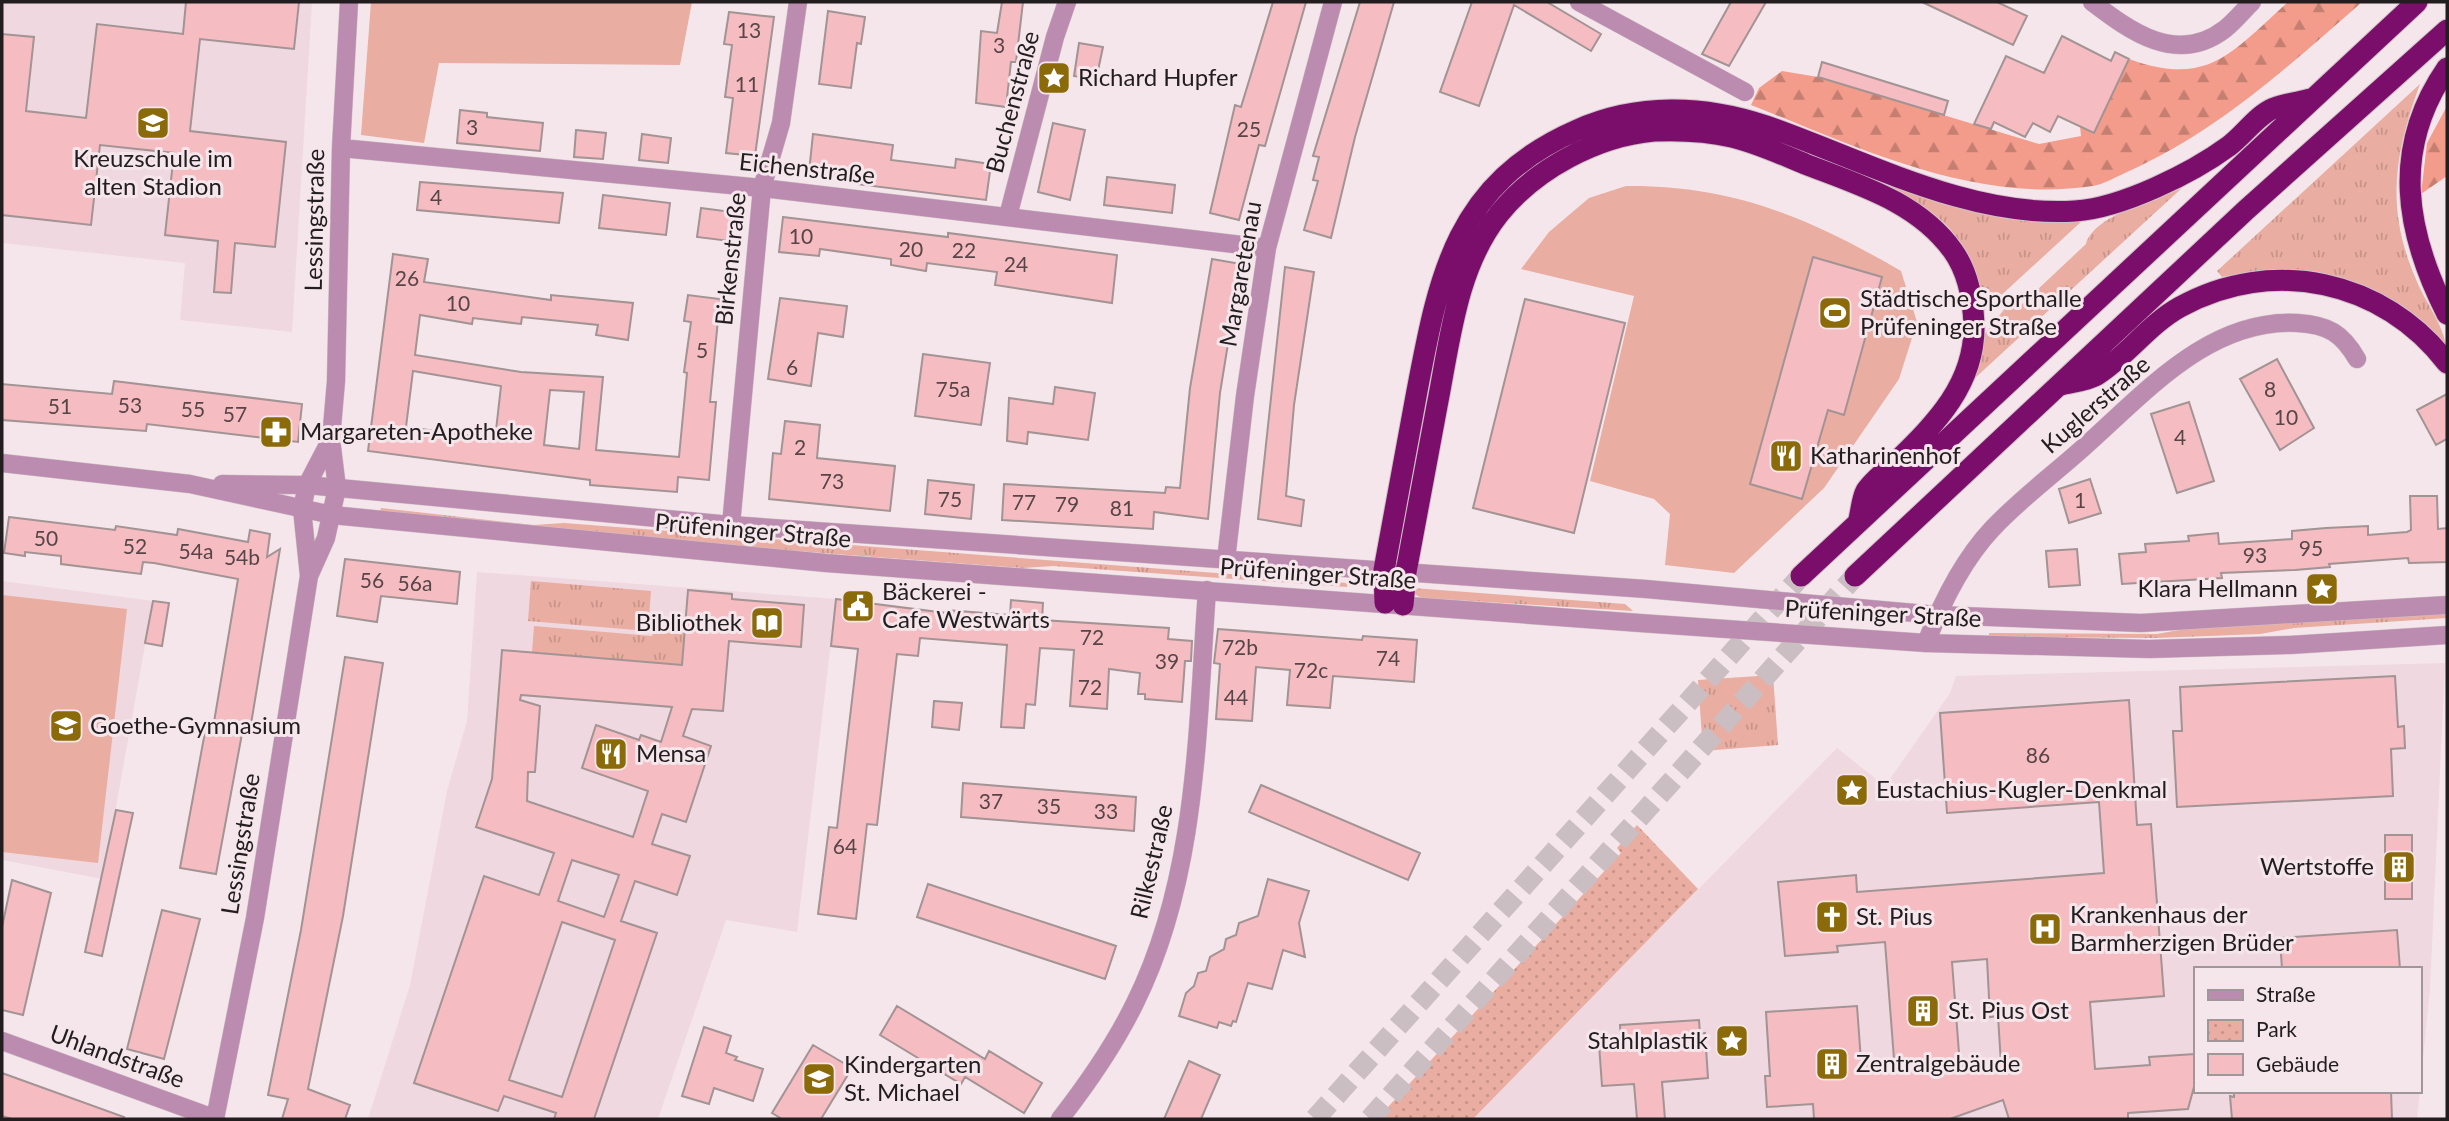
<svg xmlns="http://www.w3.org/2000/svg" width="2449" height="1121" viewBox="0 0 2449 1121" font-family="Lato,sans-serif">
<defs>
<pattern id="grass-tufts" width="24" height="20" patternUnits="userSpaceOnUse" patternTransform="scale(1.75)"><rect width="24" height="20" fill="#e9ada1"/><path d="M3 7l-1-3M5 7V3M7 7l1-3M15 17l-1-3M17 17v-4M19 17l1-3" fill="none" stroke="#c8948a"/></pattern>
<pattern id="forest-firs" width="22" height="20" patternUnits="userSpaceOnUse" patternTransform="scale(1.75)"><rect width="22" height="20" fill="#f49c8b"/><path d="M5 1l3.5 6h-7zM16 11l3.5 6h-7z" fill="#c57f71"/></pattern>
<pattern id="park-dots" width="8" height="8" patternUnits="userSpaceOnUse" patternTransform="scale(1.75)"><rect width="8" height="8" fill="#e9ada1"/><path d="M2 2h.1M6 6h.1" fill="none" stroke="#c8948a" stroke-width="1.8" stroke-linecap="round"/></pattern>
</defs>
<rect width="100%" height="100%" fill="#f5e6eb"/>
<path fill="#efd8e0" fill-rule="evenodd" d="M2 2H312L292 332 180 320 185 263 2 243Z
M477 572 836 599 797 932 726 920 658 1119H368L410 985 447 791 467 721Z
M2 581 153 601 103 879 2 860Z
M2445 663 2430 989 2417 1119H1473L1837 748 1885 786 1950 693 1956 676ZM2195 969H2419V1091H2195Z"/>
<path fill="url(#grass-tufts)" d="M2420 84C2395 152 2385 207 2415 277 2425 303 2447 328 2447 356 2431 340 2416 319 2398 306 2347 267 2281 267 2222 277L2217 271Z
M1881 181C1951 206 2007 228 2082 221L1983 312C1977 292 1972 269 1964 250 1950 218 1910 198 1881 181Z
M2182 188 1975 378 1983 336 2006 307 2020 306 2086 244C2094 215 2156 200 2182 188Z
M381 508 533 525 564 523 1347 583V587L1053 566 1023 568 687 543 380 511Z
M531 581 651 591 648 631 528 621Z
M1413 588 1625 604 1633 611 1422 598 1412 593Z
M2447 614V618L2294 628 2260 634 2155 638 1989 637V633L2157 634 2190 628Z
M654 625 685 628 682 665 532 652 534 626 652 636Z
M1773 675 1778 745 1703 751 1698 680Z"/>
<path fill="url(#forest-firs)" d="M2288 2H2362C2290 65 2216 133 2127 172 2116 177 2104 184 2093 186 1973 204 1860 148 1751 105L1759 88 1782 71 1818 77 2039 144 2081 136 2080 126 2094 132 2129 59C2209 88 2232 52 2288 2Z
M2447 106V176L2421 194 2427 143Z"/>
<path fill="url(#park-dots)" d="M1637 825 1698 889 1473 1119H1377L1621 853 1617 848Z"/>
<path fill="#e9ada1" d="M371 2H692L680 65 439 63 424 143 361 135Z
M1626 186C1733 185 1810 218 1901 271L1917 322 1899 379 1824 488 1734 573 1665 565 1670 514 1654 499 1590 481 1634 296 1521 269 1549 232 1589 198Z
M2 595 127 609 98 863 2 852Z"/>
<path fill="#f5bcc1" stroke="#a29394" stroke-width="2" fill-rule="evenodd" d="M186 2H299L294 49 200 39 190 131 286 142 275 247 235 243 231 293 214 292 218 241 165 235 174 153 100 145 91 225 2 215V34L34 37 26 111 86 118 97 24 183 34Z
M1002 2H1023L1016 62H1011L1006 107 976 103 981 31 997 33Z
M1273 2H1306L1265 146 1259 145 1239 220 1210 213 1235 105 1241 107Z
M1360 2H1394L1355 137 1331 238 1304 230 1318 181 1313 180 1319 157 1313 156Z
M1472 2H1547L1601 34 1591 51 1514 5 1479 106 1440 92Z
M1731 2H1766L1729 66 1702 54Z
M1922 2H1997L2027 16 2013 45Z
M828 11 865 17 861 44 857 43 851 88 819 84Z
M729 12 774 17 755 156 726 153 733 98 725 97 732 45 724 44Z
M2062 36 2111 61 2115 52 2129 59 2094 133 2058 116 2050 132 2033 123 2025 137 1994 122 1991 129 1974 124 2006 56 2044 73Z
M1079 43 1103 47 1096 80 1074 76Z
M1822 62 1948 101 1944 115 1818 77Z
M460 110 487 113V117L543 123 540 151 457 143Z
M1053 123 1085 130 1070 200 1038 192Z
M576 130 606 133 603 159 574 157Z
M642 134 671 138 668 163 639 160Z
M813 134 893 145 891 160 955 168 956 159 991 164 986 200 856 184 857 177 809 172Z
M1107 177 1175 185 1172 213 1104 205Z
M420 182 563 193 559 223 417 210Z
M603 195 670 203 666 235 599 228Z
M701 208 732 212 729 241 697 237Z
M783 217 948 237V233L1117 255 1112 303 995 285 997 272 927 263 926 271 891 265V259L820 249 819 256 779 252Z
M393 254 428 259 424 282 551 300V295L633 303 628 340 596 335 598 325 522 317 521 324 473 318 472 324 420 315 415 355 521 372 603 377 596 450 679 457 687 373 684 372 691 322 684 321 688 295 720 299 710 402H716L709 480 678 477 677 492 590 485V480L368 451ZM413 371 501 386 495 439 406 427ZM550 390 584 392 579 449 544 445Z
M1813 257 1882 277 1844 415 1828 410 1802 499 1750 484Z
M1212 259 1241 264 1220 393 1208 519 1154 512 1153 529 1002 520 1004 484 1165 493 1166 487 1180 488 1190 388Z
M1285 267 1314 272 1294 405 1286 496 1304 500 1301 526 1258 519Z
M780 298 847 306 843 337 818 333 811 386 768 379Z
M1525 299 1625 323 1574 533 1473 508Z
M923 354 990 363 981 425 915 416Z
M2277 359 2314 428 2280 450 2240 379Z
M114 381 302 404 298 442 147 424 146 431 2 420V384L112 394Z
M1055 387 1095 393 1088 440 1028 432 1027 444 1007 441 1009 398 1053 404Z
M2447 394V439L2436 445 2417 410Z
M2189 402 2214 481 2177 493 2151 414Z
M785 421 820 425 817 458 895 466 890 511 769 499 773 453 781 454Z
M2090 479 2101 513 2069 523 2059 489Z
M928 480 974 485 971 519 925 514Z
M2410 496H2437L2438 529 2447 528V562L2409 563 2408 558 2329 564 2330 567 2295 570 2221 573 2222 578 2122 584 2119 554 2146 552 2145 544 2189 541 2188 536 2218 533 2219 544 2292 539V531L2326 528 2368 526V535L2407 532 2411 530Z
M9 517 115 530 116 526 177 535 178 529 248 542 250 530 270 534 267 557 280 549 251 724 244 723 216 874 180 868 207 721 214 722 238 579 154 563 143 562 141 574 61 564V556L25 552V556L4 553Z
M2077 549 2080 585 2049 587 2046 551Z
M345 559 460 572 457 604 381 596 377 622 337 616Z
M688 590 732 594V599L804 605 801 647 729 641 723 711 692 709 683 736 711 746 686 822 662 814 652 844 690 856 677 895 635 881 621 921 657 933 594 1119H554L556 1113 504 1096 498 1111 414 1083 484 876 539 895 554 853 476 827 492 779 502 650 682 665ZM521 695 672 707 661 742 641 735 639 740 596 725 582 768 648 791 633 837 527 801 528 772H535L540 706 520 700ZM572 860 619 875 604 917 558 901ZM562 922 615 940 562 1097 509 1080Z
M836 599 947 613V610L1010 615 1011 600 1043 603 1042 620 1169 628 1168 639 1192 641 1191 661H1185L1182 702 1145 699V694H1138L1140 673 1109 669 1107 709 1070 706 1074 650 1040 648 1035 705 1026 704 1024 728 1001 727 1007 645 920 638 918 656 897 654 877 825 867 824 856 919 818 914 829 827 837 828 858 649 831 646Z
M153 601 169 603 162 646 145 643Z
M1218 629 1362 640 1363 636 1417 640 1414 682 1333 676 1330 708 1287 705 1290 670 1256 667 1252 721 1216 719 1220 664 1214 663Z
M345 657 383 663 343 916 308 1089 350 1105 345 1119H282L288 1099 268 1095 301 930Z
M2395 676 2398 727 2404 726 2405 748 2391 749 2393 796 2177 807 2173 731H2182L2180 687Z
M2129 700 2137 825 2151 824 2164 996 2090 1002 2095 1069 2150 1065 2149 1057 2195 1054V1083L2188 1109 2128 1113V1119H2009L2003 1100 1950 1119H1814L1813 1104 1767 1107 1765 1076H1770L1766 1012 1857 1006 1861 1061 1894 1059 1885 942 1837 946 1838 952 1785 956 1778 882 1856 875 1857 892 2104 873 2099 802 1947 813 1940 713ZM1987 959 1990 1017 1998 1016 2001 1064 1960 1066 1952 962Z
M934 701 962 703 959 730 932 727Z
M963 783 1136 797 1134 831 961 817Z
M1261 785 1420 853 1408 880 1249 812Z
M116 810 133 813 102 956 85 952Z
M2385 835H2412V899H2385Z
M1268 879 1309 891 1299 923 1305 957 1283 950 1272 989 1248 983 1236 1022 1233 1021 1231 1026 1219 1022 1217 1028 1179 1016 1186 993 1194 986 1198 973 1206 971 1210 957 1224 949 1226 939 1236 935 1239 923 1258 916Z
M12 880 51 893 23 1015 2 1010V927Z
M928 884 1116 946 1105 979 917 917Z
M162 910 200 919 164 1059 127 1049Z
M2397 930 2400 969H2282L2280 938Z
M897 1006 985 1059 989 1051 1042 1083 1024 1113 965 1077 961 1084 880 1035Z
M1699 1020 1700 1034 1705 1033 1708 1078 1662 1082 1665 1119H1637L1634 1084 1602 1086 1599 1044 1621 1042 1620 1025Z
M704 1027 731 1036 726 1053 737 1057 735 1060 763 1069 753 1101 714 1088 709 1104 682 1096Z
M813 1045 852 1068 821 1119H782L772 1113Z
M1189 1061 1220 1075 1201 1119H1164Z
M2 1073 124 1117 123 1119H12L2 1116Z
M2234 1091H2391L2392 1119H2232L2230 1096 2234 1097Z"/>
<g fill="none" stroke-linecap="round" stroke-linejoin="round">
<path stroke="#cbbec2" stroke-width="21" stroke-dasharray="21 10" stroke-linecap="butt" d="M1315 1119 1801 576
M1370 1119 1855 576"/>
<defs>
<path id="minor" d="M1579 2 1745 92
M2092 2C2130 31 2177 66 2225 29 2235 21 2243 11 2252 2
M341 148 762 188 1267 248
M1008 216 1055 37 1067 2
M731 525 762 188 781 123 798 2
M1226 560 1245 396 1267 248 1333 2
M309 576 302 509 307 485 331 439
M1926 643C1942 602 1962 561 1992 529 2020 499 2054 474 2084 447 2145 393 2209 318 2298 323 2328 325 2342 333 2357 359
M2 1041 216 1119
M215 1119 255 918 309 576 326 538 337 488 331 439 336 381 341 148 349 2
M1060 1119C1088 1083 1115 1044 1135 1003 1198 876 1197 728 1207 590"/>
<path id="tertiary" d="M2 463 190 484 332 515 826 563 1640 623 1926 643 2149 649 2290 645 2447 635
M222 484 307 485 731 525 1646 589 1937 615 2141 623 2447 605"/>
<path id="motorway" d="M2447 68C2391 149 2405 231 2447 314
M2061 385C2072 382 2087 381 2097 375 2127 356 2149 324 2180 307 2272 256 2384 280 2447 363
M1801 576 2417 2
M1855 576 2246 210 2447 30
M1385 603 1384 570C1395 510 1406 451 1417 391 1439 275 1456 183 1577 130 1637 103 1704 105 1766 126 1864 160 1968 218 2075 211 2122 208 2192 173 2229 146 2244 135 2257 115 2274 108 2285 104 2299 102 2311 99
M1403 605 1406 572C1416 517 1427 461 1437 406 1450 341 1456 268 1499 214 1535 169 1597 136 1654 131 1680 130 1707 131 1732 137 1757 143 1781 154 1805 164 1859 185 1918 202 1953 251 1968 272 1973 299 1974 325 1975 384 1936 423 1897 461 1887 470 1873 480 1866 491 1862 498 1861 511 1859 519"/>
</defs>
<use href="#minor" stroke="#cfc2c6" stroke-width="19"/>
<use href="#tertiary" stroke="#cfc2c6" stroke-width="19"/>
<use href="#motorway" stroke="#cfc2c6" stroke-width="23"/>
<use href="#minor" stroke="#bc8cb0" stroke-width="18"/>
<use href="#tertiary" stroke="#bc8cb0" stroke-width="18"/>
<use href="#motorway" stroke="#7b0d6b" stroke-width="21"/>
</g>
<defs>
<symbol id="sight-square" viewBox="-11 -11 22 22"><rect x="-9" y="-9" width="18" height="18" rx="4" fill="#8b6a0a" stroke="#f5e6eb"/><path d="M0-6L1.8-2.2L6-1.7L2.9 1.2L3.7 5.4L0 3.3L-3.7 5.4L-2.9 1.2L-6-1.7L-1.8-2.2Z" fill="#fff"/></symbol>
<symbol id="school-square" viewBox="-11 -11 22 22"><rect x="-9" y="-9" width="18" height="18" rx="4" fill="#8b6a0a" stroke="#f5e6eb"/><path d="M0-5L7-2L0 1L-7-2ZM-4 1L0 2.5L4 1V4Q0 6-4 4Z" fill="#fff"/></symbol>
<symbol id="stadium-square" viewBox="-11 -11 22 22"><rect x="-9" y="-9" width="18" height="18" rx="4" fill="#8b6a0a" stroke="#f5e6eb"/><path d="M0-5a6.5 5 0 1 0 0 10a6.5 5 0 1 0 0-10ZM-3.5-1.8h7v3.6h-7Z" fill="#fff"/></symbol>
<symbol id="pharmacy-square" viewBox="-11 -11 22 22"><rect x="-9" y="-9" width="18" height="18" rx="4" fill="#8b6a0a" stroke="#f5e6eb"/><path d="M-2-6h4v4h4v4h-4v4h-4v-4h-4v-4h4Z" fill="#fff"/></symbol>
<symbol id="restaurant-square" viewBox="-11 -11 22 22"><rect x="-9" y="-9" width="18" height="18" rx="4" fill="#8b6a0a" stroke="#f5e6eb"/><path d="M-5-6h1v4h1v-4h1v4h1v-4h1v5L-1.5 .5V6h-2V.5L-5-1ZM5-6V6H3V1.5H1.5Q1.5-4 5-6Z" fill="#fff"/></symbol>
<symbol id="civic-square" viewBox="-11 -11 22 22"><rect x="-9" y="-9" width="18" height="18" rx="4" fill="#8b6a0a" stroke="#f5e6eb"/><path d="M-.6-6.5H3V-4.5H.6V-3L4-1V1h2V6H-6V1h2V-1L-.6-3ZM-1.2 2.5V6h2.4V2.5Z" fill="#fff"/></symbol>
<symbol id="library-square" viewBox="-11 -11 22 22"><rect x="-9" y="-9" width="18" height="18" rx="4" fill="#8b6a0a" stroke="#f5e6eb"/><path d="M-6-4Q-3-5.5-.7-3.5V5Q-3 3-6 4ZM6-4Q3-5.5 .7-3.5V5Q3 3 6 4Z" fill="#fff"/></symbol>
<symbol id="building-square" viewBox="-11 -11 22 22"><rect x="-9" y="-9" width="18" height="18" rx="4" fill="#8b6a0a" stroke="#f5e6eb"/><path d="M-4-6H4V6H1V3H-1V6H-4ZM-2.5-4.3h1.7v1.8h-1.7ZM.8-4.3h1.7v1.8H.8ZM-2.5-1h1.7V.8h-1.7ZM.8-1h1.7V.8H.8Z" fill="#fff"/></symbol>
<symbol id="church-square" viewBox="-11 -11 22 22"><rect x="-9" y="-9" width="18" height="18" rx="4" fill="#8b6a0a" stroke="#f5e6eb"/><path d="M-1.2-6h2.4v3.5h3.3v2.4h-3.3V6h-2.4V-.1h-3.3v-2.4h3.3Z" fill="#fff"/></symbol>
<symbol id="hospital-square" viewBox="-11 -11 22 22"><rect x="-9" y="-9" width="18" height="18" rx="4" fill="#8b6a0a" stroke="#f5e6eb"/><path d="M-5-5h3v3.5h4V-5h3V5h-3V1.5h-4V5h-3Z" fill="#fff"/></symbol>
</defs>
<g fill-rule="evenodd">
<use href="#sight-square" x="1035" y="59" width="38" height="38"/>
<use href="#school-square" x="134" y="104" width="38" height="38"/>
<use href="#stadium-square" x="1816" y="294" width="38" height="38"/>
<use href="#pharmacy-square" x="257" y="413" width="38" height="38"/>
<use href="#restaurant-square" x="1767" y="437" width="38" height="38"/>
<use href="#sight-square" x="2303" y="570" width="38" height="38"/>
<use href="#civic-square" x="839" y="587" width="38" height="38"/>
<use href="#library-square" x="748" y="604" width="38" height="38"/>
<use href="#school-square" x="47" y="707" width="38" height="38"/>
<use href="#restaurant-square" x="592" y="735" width="38" height="38"/>
<use href="#sight-square" x="1833" y="771" width="38" height="38"/>
<use href="#building-square" x="2380" y="848" width="38" height="38"/>
<use href="#church-square" x="1813" y="898" width="38" height="38"/>
<use href="#hospital-square" x="2026" y="910" width="38" height="38"/>
<use href="#building-square" x="1904" y="992" width="38" height="38"/>
<use href="#sight-square" x="1713" y="1022" width="38" height="38"/>
<use href="#building-square" x="1813" y="1045" width="38" height="38"/>
<use href="#school-square" x="800" y="1060" width="38" height="38"/>
</g>
<g text-anchor="middle" stroke-width="6" stroke-linejoin="round" paint-order="stroke">
<g font-size="21" fill="#574548">
<text x="749" y="38">13</text>
<text x="999" y="53">3</text>
<text x="747" y="92">11</text>
<text x="472" y="135">3</text>
<text x="1249" y="137">25</text>
<text x="436" y="205">4</text>
<text x="801" y="244">10</text>
<text x="911" y="257">20</text>
<text x="964" y="258">22</text>
<text x="1016" y="272">24</text>
<text x="407" y="286">26</text>
<text x="458" y="311">10</text>
<text x="702" y="358">5</text>
<text x="792" y="375">6</text>
<text x="953" y="397">75a</text>
<text x="2270" y="397">8</text>
<text x="130" y="413">53</text>
<text x="60" y="414">51</text>
<text x="193" y="417">55</text>
<text x="235" y="422">57</text>
<text x="2286" y="425">10</text>
<text x="2180" y="445">4</text>
<text x="800" y="455">2</text>
<text x="832" y="489">73</text>
<text x="950" y="507">75</text>
<text x="2080" y="508">1</text>
<text x="1024" y="510">77</text>
<text x="1067" y="512">79</text>
<text x="1122" y="516">81</text>
<text x="46" y="546">50</text>
<text x="135" y="554">52</text>
<text x="2311" y="556">95</text>
<text x="196" y="559">54a</text>
<text x="2255" y="563">93</text>
<text x="242" y="565">54b</text>
<text x="372" y="588">56</text>
<text x="415" y="591">56a</text>
<text x="1092" y="645">72</text>
<text x="1240" y="655">72b</text>
<text x="1388" y="666">74</text>
<text x="1167" y="669">39</text>
<text x="1311" y="678">72c</text>
<text x="1090" y="695">72</text>
<text x="1236" y="705">44</text>
<text x="2038" y="763">86</text>
<text x="991" y="809">37</text>
<text x="1049" y="814">35</text>
<text x="1106" y="819">33</text>
<text x="845" y="854">64</text>
</g>
<g font-size="24" fill="#221d1f" stroke="#f5e6eb" text-anchor="start">
<text x="1078" y="86">Richard Hupfer</text>
<text x="153" y="167" text-anchor="middle">Kreuzschule im<tspan x="153" dy="28">alten Stadion</tspan></text>
<text x="1860" y="307">Städtische Sporthalle<tspan x="1860" dy="28">Prüfeninger Straße</tspan></text>
<text x="300" y="440">Margareten-Apotheke</text>
<text x="1810" y="464">Katharinenhof</text>
<text x="2298" y="597" text-anchor="end">Klara Hellmann</text>
<text x="882" y="600">Bäckerei -<tspan x="882" dy="28">Cafe Westwärts</tspan></text>
<text x="742" y="631" text-anchor="end">Bibliothek</text>
<text x="90" y="734">Goethe-Gymnasium</text>
<text x="636" y="762">Mensa</text>
<text x="1876" y="798">Eustachius-Kugler-Denkmal</text>
<text x="2374" y="875" text-anchor="end">Wertstoffe</text>
<text x="2070" y="923">Krankenhaus der<tspan x="2070" dy="28">Barmherzigen Brüder</tspan></text>
<text x="1856" y="925">St. Pius</text>
<text x="1948" y="1019">St. Pius Ost</text>
<text x="1708" y="1049" text-anchor="end">Stahlplastik</text>
<text x="1856" y="1072">Zentralgebäude</text>
<text x="844" y="1073">Kindergarten<tspan x="844" dy="28">St. Michael</tspan></text>
</g>
<g font-size="24" fill="#221d1f" stroke="#f5e6eb">
<text transform="translate(1013 102) rotate(-75)" y="8">Buchenstraße</text>
<text transform="translate(807 169) rotate(6)" y="8">Eichenstraße</text>
<text transform="translate(315 220) rotate(-89)" y="8">Lessingstraße</text>
<text transform="translate(731 259) rotate(-84)" y="8">Birkenstraße</text>
<text transform="translate(1241 274) rotate(-80)" y="8">Margaretenau</text>
<text transform="translate(2096 405) rotate(-41)" y="8">Kuglerstraße</text>
<text transform="translate(753 531) rotate(5)" y="8">Prüfeninger Straße</text>
<text transform="translate(1318 574) rotate(4)" y="8">Prüfeninger Straße</text>
<text transform="translate(1883 614) rotate(3)" y="8">Prüfeninger Straße</text>
<text transform="translate(241 844) rotate(-81)" y="8">Lessingstraße</text>
<text transform="translate(1152 862) rotate(-77)" y="8">Rilkestraße</text>
<text transform="translate(117 1057) rotate(20)" y="8">Uhlandstraße</text>
</g>
</g>
<rect width="2449" height="1121" fill="none" stroke="#221d1f" stroke-width="7"/>
<rect x="2194" y="967" width="228" height="126" fill="#f5e6eb" stroke="#a19699" stroke-width="2"/>
<rect x="2208" y="990" width="35" height="10" fill="#bc8cb0" stroke="#a19699" stroke-width="2"/>
<text x="2256" y="1002" font-size="21" fill="#221d1f">Straße</text>
<rect x="2208" y="1020" width="35" height="21" fill="url(#park-dots)" stroke="#a19699" stroke-width="2"/>
<text x="2256" y="1037" font-size="21" fill="#221d1f">Park</text>
<rect x="2208" y="1054" width="35" height="21" fill="#f5bcc1" stroke="#a19699" stroke-width="2"/>
<text x="2256" y="1072" font-size="21" fill="#221d1f">Gebäude</text>
</svg>
